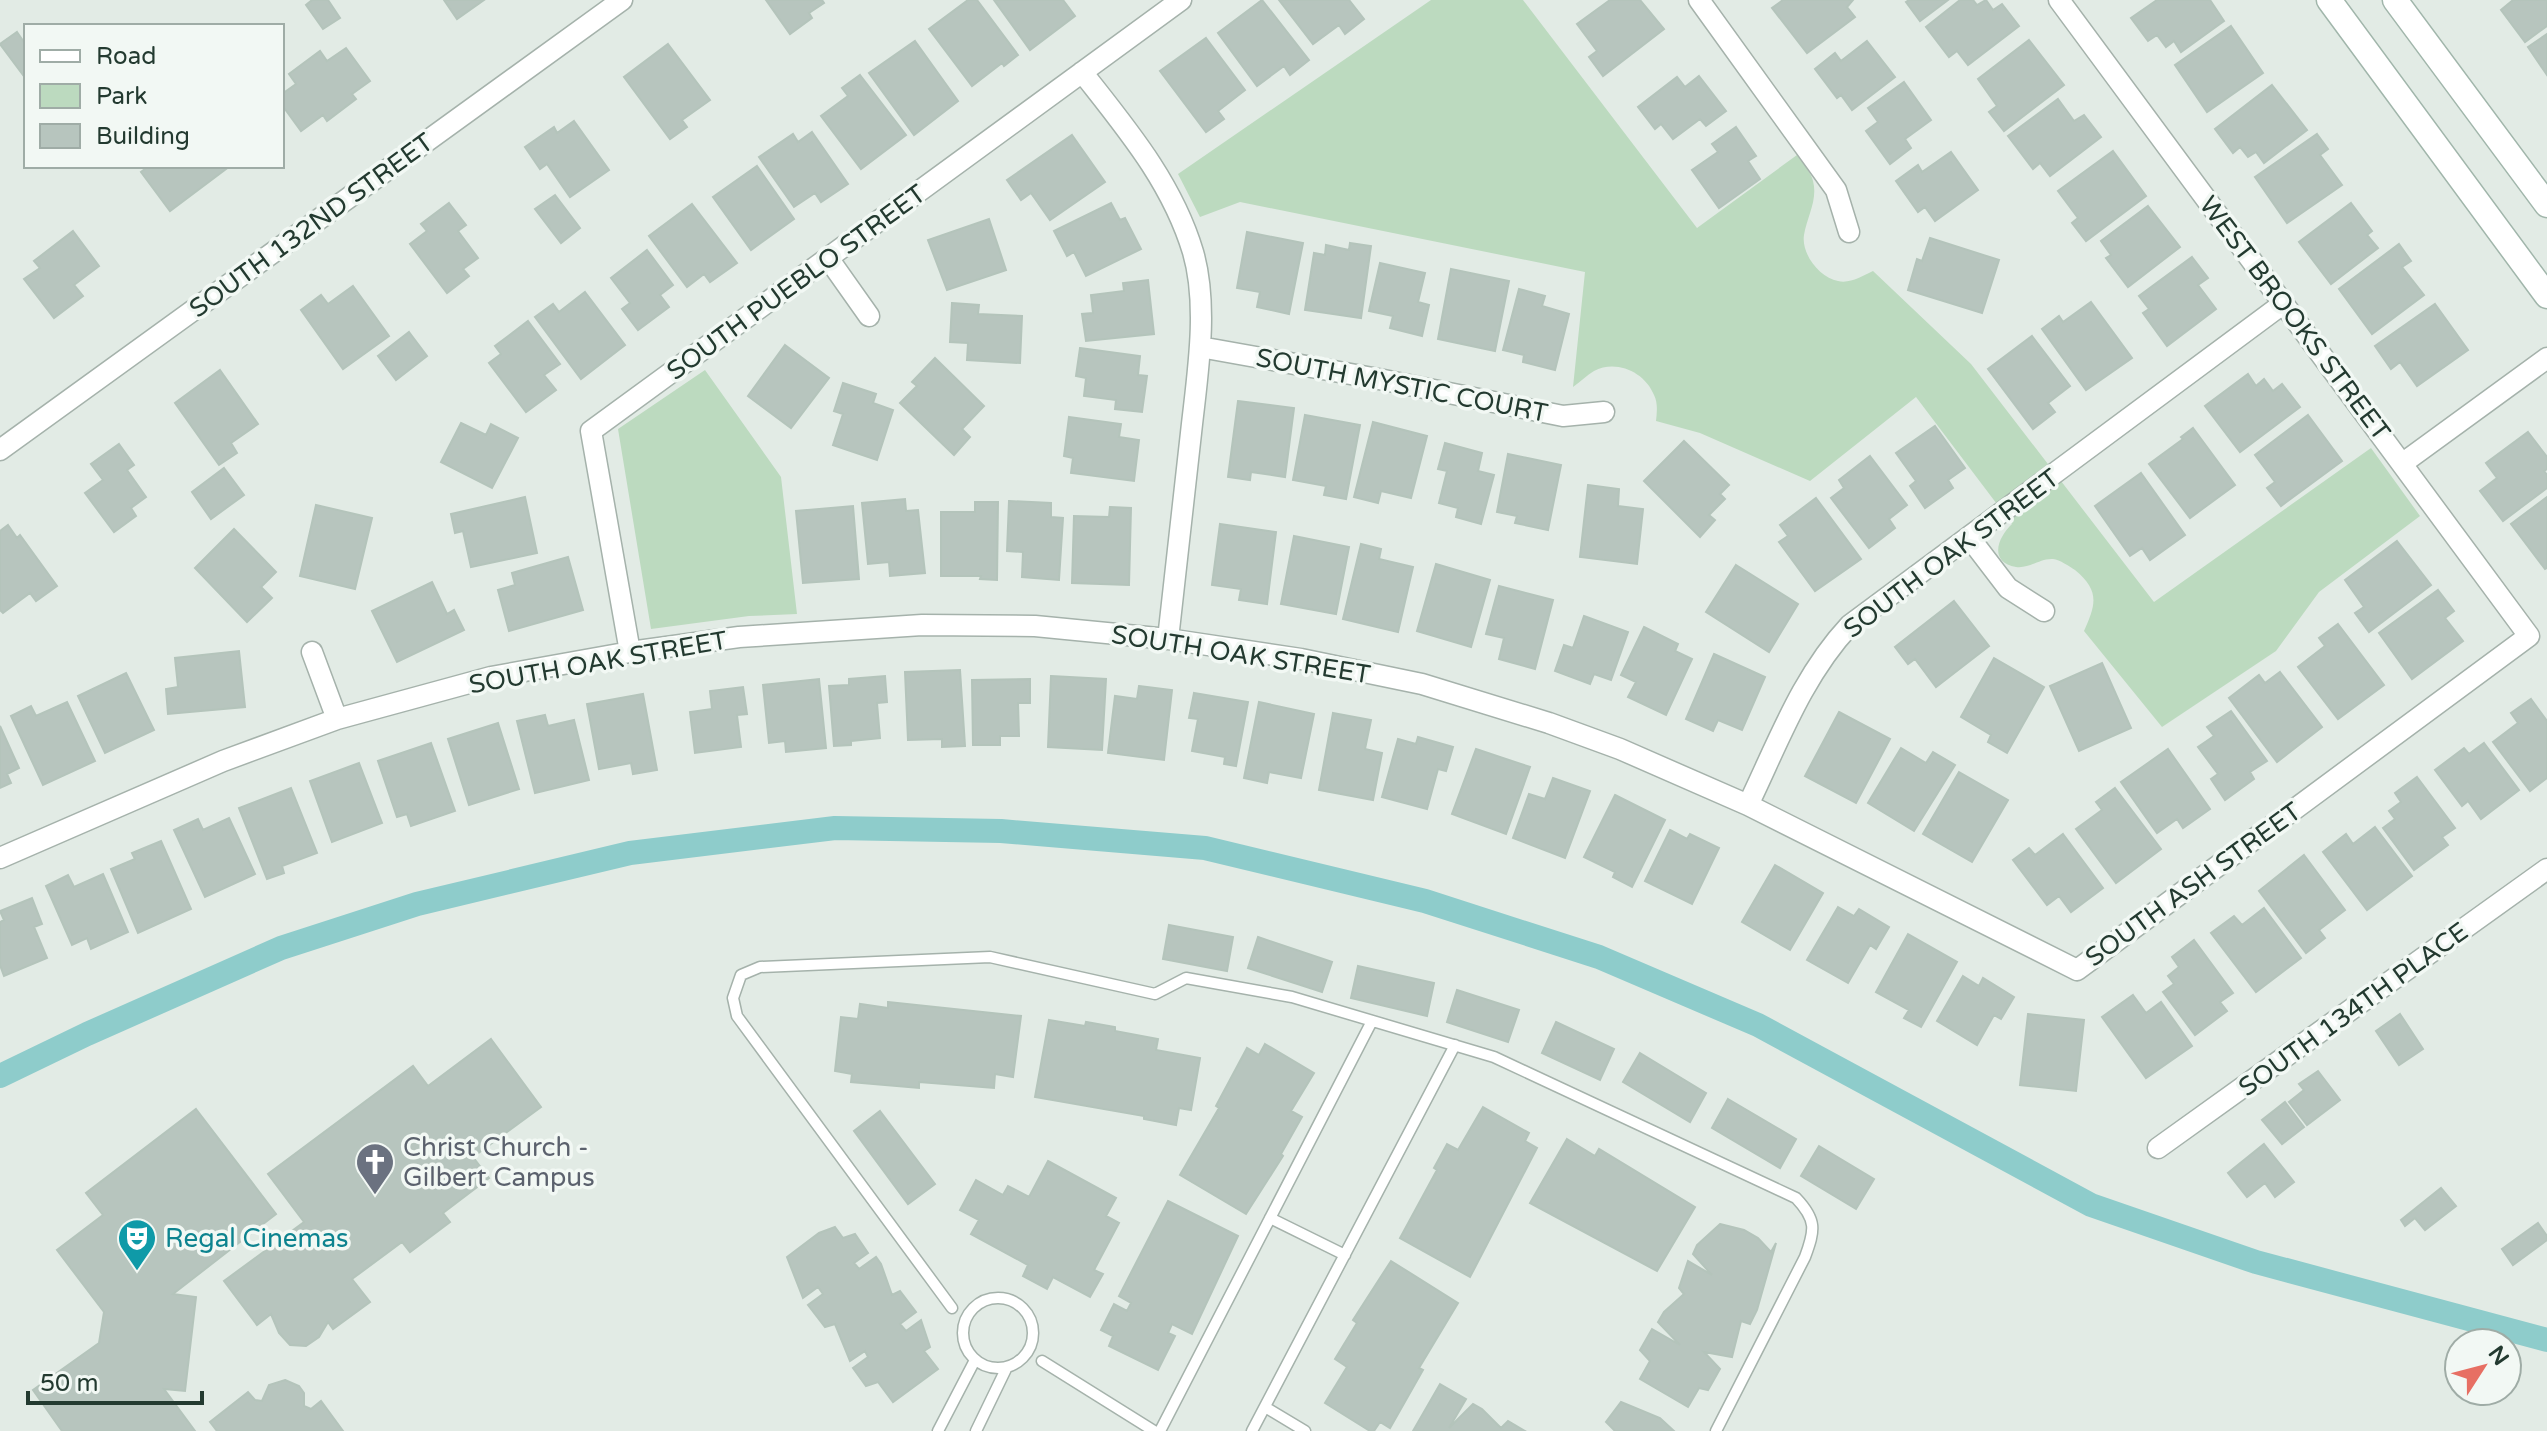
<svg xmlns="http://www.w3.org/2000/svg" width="2547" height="1431" viewBox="0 0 2547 1431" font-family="'Varela Round',sans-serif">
<rect width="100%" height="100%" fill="#e2ebe5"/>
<path fill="#bcdabf" d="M1431 0H1523L1697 228 1797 155C1802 162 1811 172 1813 181 1818 200 1807 217 1804 235 1801 254 1820 278 1838 281 1850 284 1862 276 1873 271L1971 364 2154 602 2371 448 2420 516 2319 592 2276 651 2162 727 2084 631C2096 604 2100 591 2075 570 2069 566 2060 560 2053 559 2040 558 2029 569 2016 567 1988 562 1998 537 2012 524L1916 397 1810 481 1700 433 1656 421C1657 412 1658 403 1654 395 1645 372 1616 359 1594 371 1587 375 1580 382 1573 387L1585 272 1240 202 1200 217 1178 174Z
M705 370 781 477 797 614 749 616 651 629 618 429Z"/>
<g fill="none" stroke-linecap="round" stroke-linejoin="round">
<path stroke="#8ecccb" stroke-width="24" d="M0 1076 87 1034 281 948 417 904 630 853 835 828 1001 831 1205 848 1425 901 1599 957 1758 1025 2091 1205 2256 1262 2547 1340"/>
</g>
<path fill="#b7c5be" stroke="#b4c4bb" stroke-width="2" d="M312 0H328L340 18 323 29 306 5Z
M444 0H484L457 19Z
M766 0H822L824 3 809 13 812 18 790 34Z
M968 0H977L1018 55 1004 66 1002 63 972 86 929 29Z
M994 0H1063L1075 16 1030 50Z
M1262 0 1309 60 1290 75 1284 66 1257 86 1218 33Z
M1279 0H1349L1364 19 1345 34 1339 25 1313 44Z
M1610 0H1640L1664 29 1603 76 1589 57 1597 51 1577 24Z
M1783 0H1853L1847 7 1855 17 1807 53 1772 8Z
M1909 0H1948L1920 21 1906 2Z
M1960 0H1973L1977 5 1986 0 1993 10 2002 4 2019 26 1968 65 1957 51 1949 57 1926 27Z
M2157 0H2210L2224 21 2181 52 2174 41 2166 47 2157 35 2148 41 2131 18Z
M2513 0H2547V26L2525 42 2501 10Z
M2231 26 2263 73 2207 112 2175 65Z
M17 32 26 45V79L0 44Z
M2547 34V75L2528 47Z
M1206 38 1245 90 1218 111 1224 119 1206 132 1160 71Z
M2029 40 2064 85 2004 131 1989 112 1997 106 1978 79Z
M915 41 958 101 914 135 869 73Z
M1867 41 1895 77 1852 110 1841 95 1837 98 1815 69 1835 53 1841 61Z
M668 44 710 100 682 120 687 127 670 139 624 77Z
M346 48 370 81 352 94 356 99 327 121 323 115 301 131 282 105V94L296 84 289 74 320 51 327 61Z
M860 75 906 135 861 169 821 116 848 96 842 88Z
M1699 76 1726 111 1706 126 1700 119 1673 139 1661 124 1655 129 1638 107 1677 77 1685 87Z
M1904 82 1931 120 1905 139 1911 148 1890 164 1866 131 1878 122 1868 108Z
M2272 85 2307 130 2264 163 2256 152 2248 157 2240 147 2233 153 2215 129Z
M2058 99 2074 121 2084 115 2101 137 2050 176 2040 163 2033 169 2008 136Z
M574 121 609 170 570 197 547 164 540 169 525 147 554 127 557 133Z
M1736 127 1756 156 1748 161 1760 179 1719 208 1692 170 1718 152 1712 144Z
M812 132 848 184 821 202 815 193 794 207 759 157 793 134 798 142Z
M2317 134 2328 149 2320 155 2342 185 2287 223 2255 177Z
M1072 135 1105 182 1050 220 1031 193 1021 200 1007 180Z
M2113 151 2146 196 2086 241 2072 223 2078 218 2058 191Z
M1951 152 1978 190 1935 221 1925 207 1918 212 1896 181 1918 165 1922 172Z
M149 166H230L170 211 141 172Z
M757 166 794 219 751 250 713 197Z
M555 195 580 228 561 243 535 209Z
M449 203 466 225 458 231 478 258 463 269 469 276 447 293 410 244 427 231 421 224Z
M1111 203 1120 220 1125 218 1141 249 1086 276 1074 252 1067 256 1054 231Z
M2351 203 2372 231 2367 235 2378 248 2331 284 2299 242Z
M692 204 737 263 710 282 704 274 687 287 649 236Z
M2148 206 2180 247 2128 287 2106 258 2111 255 2101 241Z
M989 219 1006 270 947 290 928 240Z
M73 231 99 266 74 285 83 296 54 318 24 279 40 268 34 261Z
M1247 232 1303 243 1289 314 1257 307 1260 292 1237 288Z
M1930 238 1999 260 1982 313 1908 290 1917 259 1922 261Z
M1350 243 1371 246 1361 318 1305 310 1314 253 1325 255 1326 245 1349 250Z
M2399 244 2411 261 2402 267 2424 295 2372 334 2339 289Z
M647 250 673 285 660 295 669 307 638 330 622 309 630 303 611 278Z
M2192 257 2208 278 2198 285 2216 309 2167 346 2143 313 2149 309 2139 296Z
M1380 263 1425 273 1418 302 1429 305 1422 336 1390 328 1393 316 1369 311Z
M1451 269 1509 281 1495 351 1438 339Z
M1148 280 1154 334 1086 341 1082 314 1093 313 1091 295 1124 291 1123 283Z
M353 286 389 336 343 369 301 310 321 295 328 304Z
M1519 289 1545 296 1542 306 1569 314 1555 370 1523 362 1524 355 1503 350Z
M585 292 625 345 581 379 535 317 553 304 559 312Z
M2091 302 2132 358 2086 390 2042 329 2059 316 2063 322Z
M952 303 979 305 978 314 1022 316 1020 363 967 360 968 343 950 342Z
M2435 304 2468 350 2417 386 2400 362 2391 369 2375 346Z
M528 321 560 364 544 375 556 390 526 412 489 363 501 354 495 346Z
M409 332 427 356 396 380 378 356Z
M2032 336 2070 386 2048 403 2055 412 2033 429 1988 369Z
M785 345 829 378 791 428 748 396Z
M1080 348 1140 356 1138 375 1147 376 1142 412 1115 409 1116 400 1084 396 1086 378 1076 376Z
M935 358 984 406 962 429 970 437 954 455 900 403 917 386 912 382Z
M220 370 258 424 231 443 237 453 219 465 175 403Z
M2248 374 2256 386 2264 379 2273 391 2282 384 2300 407 2240 452 2205 406Z
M843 383 876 394 873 403 893 410 877 460 833 445 843 414 834 411Z
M1238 401 1294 408 1285 477 1251 472 1250 480 1228 477Z
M1305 415 1360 425 1346 499 1324 495 1326 486 1293 480Z
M2308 415 2342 461 2281 506 2267 488 2275 482 2255 455Z
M1069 417 1121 424 1119 437 1139 440 1134 481 1071 473 1073 458 1064 456Z
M1373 422 1427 436 1411 498 1381 491 1378 503 1354 497Z
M461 423 486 435 491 424 518 438 492 488 441 462Z
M1935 426 1965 468 1948 480 1953 488 1925 508 1910 486 1916 481 1896 453Z
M2193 428 2235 485 2190 518 2149 464 2183 439 2181 437Z
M2528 432 2547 457V469L2544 471 2547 475V488L2503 521 2480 491 2497 478 2486 463Z
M1684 441 1729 485 1720 494 1725 499 1709 515 1715 520 1700 537 1644 481Z
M1445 443 1482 453 1478 471 1494 475 1481 524 1456 517 1458 508 1439 503 1447 471 1438 469Z
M119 444 134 465 127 470 146 497 131 508 136 516 114 532 85 493 103 480 91 464Z
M1508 454 1561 465 1548 530 1515 523 1517 516 1497 512Z
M1870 456 1907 505 1889 519 1895 528 1869 548 1831 498 1844 488 1839 480Z
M224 468 244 495 211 519 192 492Z
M2141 473 2185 535 2150 560 2142 548 2130 556 2095 506Z
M1588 485 1619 489 1618 506 1643 509 1637 564 1580 557Z
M525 497 537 553 471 567 463 531 455 533 451 514Z
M2547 497V568L2545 569 2511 524Z
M1816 498 1861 559 1815 591 1779 542 1788 536 1780 525Z
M905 499 906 511 918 510 925 573 890 576 889 562 868 564 862 503Z
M1009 501 1051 503V517L1063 518 1059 580 1022 577 1023 552 1007 551Z
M975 502H998L997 580 980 579 981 576H941V512H975Z
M316 505 372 518 355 589 300 576Z
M853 506 859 579 803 583 796 511Z
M1110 507 1131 508 1129 585 1072 583 1074 516 1109 517Z
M1220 524 1276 532 1267 604 1239 600 1241 589 1212 585Z
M8 525 17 538 20 535 57 586 36 601 30 593 3 613 0 610V531Z
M234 529 276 572 261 587 272 598 247 622 195 568Z
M1294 536 1349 547 1336 614 1281 604Z
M2397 541 2431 585 2369 632 2355 613 2364 607 2345 580Z
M1361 544 1381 549 1379 559 1413 567 1398 632 1343 619Z
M568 557 583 610 509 631 498 590 515 585 512 573Z
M1436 564 1490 580 1471 647 1417 631Z
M1736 565 1798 604 1769 652 1706 612Z
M432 582 447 614 454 610 464 630 397 662 372 611Z
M1499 586 1553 600 1535 669 1499 659 1504 638 1486 634Z
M2438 590 2454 611 2445 618 2463 641 2412 679 2379 633Z
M1954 601 1989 646 1936 687 1915 659 1908 664 1895 647Z
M1584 616 1628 632 1611 680 1594 674 1590 684 1555 671 1564 645 1573 648Z
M2338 624 2384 685 2338 719 2298 667 2325 646 2319 638Z
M1644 627 1678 644 1675 651 1692 659 1666 715 1628 697 1636 682 1621 675Z
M239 651 245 707 168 714 166 689 178 687 175 658Z
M1714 654 1765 677 1742 730 1718 720 1713 731 1686 719Z
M1994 658 2044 687 2007 753 1988 742 1991 735 1961 717Z
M2102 663 2131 728 2079 751 2050 686Z
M960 670 965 746 942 747V739L908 740 905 672Z
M2280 672 2322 727 2277 762 2229 698 2259 675 2265 683Z
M126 673 154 730 105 753 78 696Z
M885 676 887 702 877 703 880 738 851 741V745L834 746 829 686 849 685V679Z
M1051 676 1106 679 1102 750 1048 747Z
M819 679 826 748 786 752 785 741 769 743 763 685Z
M1030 679V703H1018L1019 736H1000V745H973L972 680Z
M1139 686 1172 690 1164 760 1108 753 1115 696 1137 699Z
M743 687 747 714 737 715 741 747 695 753 690 712 712 709 710 691Z
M1194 693 1248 702 1236 766 1224 764 1225 757 1192 751 1198 719 1189 718Z
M643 694 657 770 633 774 631 763 599 769 587 704Z
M2531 699 2547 721V778L2530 791 2493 742 2518 723 2511 713Z
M67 702 95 761 43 785 11 716 31 706 36 716Z
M1259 702 1314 714 1301 778 1269 772 1267 783 1244 778Z
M2231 711 2267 761 2250 772 2254 779 2225 800 2211 779 2218 774 2198 747 2214 736 2207 727Z
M1839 712 1890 739 1856 803 1805 776Z
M1333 713 1371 720 1365 749 1382 753 1373 800 1319 790Z
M545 715 548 726 574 720 589 780 535 793 517 721Z
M498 723 519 789 469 805 448 739Z
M0 726 19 768 7 774 11 783 0 788Z
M1418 737 1453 747 1446 771 1438 769 1427 809 1382 797 1398 739 1416 744Z
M431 743 455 811 411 826 407 814 397 817 378 761Z
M2484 743 2519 790 2481 819 2468 801 2462 806 2435 770 2464 748 2469 754Z
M1901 748 1926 763 1933 752 1955 765 1914 831 1868 803Z
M1476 749 1530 767 1506 834 1452 814Z
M2168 749 2210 809 2183 828 2177 819 2157 833 2121 782Z
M359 763 382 823 332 842 310 781Z
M1959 772 2008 800 1972 862 1923 834Z
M2417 777 2455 828 2442 837 2448 845 2414 870 2383 828 2395 819 2389 811 2401 802 2395 793Z
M1553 778 1590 791 1565 858 1513 838 1529 794 1545 799Z
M291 788 317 853 282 866 284 873 267 879 239 808Z
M2115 788 2161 849 2116 883 2076 829 2102 810 2096 802Z
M1615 795 1665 820 1632 887 1613 877 1615 872 1584 857Z
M229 818 255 874 205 897 174 830 198 819 203 830Z
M2375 827 2412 876 2367 910 2323 852 2346 834 2353 844Z
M1670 830 1687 839 1690 834 1719 848 1692 904 1645 881Z
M2063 834 2103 888 2071 912 2059 896 2047 905 2013 860 2029 848 2035 855Z
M161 841 191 909 138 933 111 869 135 859 132 853Z
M2304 855 2345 910 2319 930 2325 938 2306 953 2259 891Z
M1775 865 1823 893 1790 950 1742 922Z
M103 874 128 932 91 949 87 938 72 945 46 886 68 875 74 887Z
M32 898 42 924 34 927 47 958 4 976 0 965V922L4 920 0 911Z
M1838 907 1854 916 1859 909 1889 927 1876 949 1870 945 1848 983 1807 960Z
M2264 908 2301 958 2256 992 2211 933 2234 916 2242 925Z
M1169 925 1233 937 1227 971 1163 959Z
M1908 934 1957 962 1921 1027 1904 1018 1909 1010 1876 992Z
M1258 937 1332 962 1322 992 1248 968Z
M2194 940 2233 993 2220 1002 2227 1011 2195 1035 2163 992 2174 984 2168 976 2179 967 2172 957Z
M1358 966 1434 983 1427 1016 1351 998Z
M1963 976 1979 986 1983 978 2014 997 2001 1019 1994 1015 1977 1045 1937 1021Z
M1457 990 1519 1010 1508 1042 1447 1022Z
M2133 995 2146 1013 2161 1002 2192 1046 2146 1078 2102 1017Z
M888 1002 1021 1016 1013 1077 995 1074 994 1088 919 1082V1088L851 1082 852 1074 835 1071 841 1017 858 1019 860 1004 888 1008Z
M2028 1014 2084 1020 2076 1091 2020 1085Z
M2400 1014 2423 1049 2399 1065 2376 1031Z
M1049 1020 1085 1026 1086 1022 1115 1027V1031L1158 1039 1156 1050 1200 1058 1191 1110 1179 1108 1176 1125 1144 1119V1116L1035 1097Z
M1556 1022 1614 1049 1600 1080 1542 1053Z
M491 1039 541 1107 473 1157 489 1178 443 1213 450 1222 410 1252 402 1242 352 1279 370 1302 333 1329 328 1322 319 1337 306 1346 290 1345 279 1333 271 1314 257 1325 224 1281 304 1222 268 1174 413 1066 428 1086Z
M1265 1044 1314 1073 1291 1111 1302 1117 1281 1154 1283 1156 1246 1214 1180 1175 1219 1108 1216 1106 1247 1048 1259 1055Z
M1640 1053 1706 1093 1690 1122 1623 1082Z
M2318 1071 2340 1100 2307 1125 2289 1102 2304 1090 2299 1084Z
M1728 1099 1796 1139 1780 1168 1712 1128Z
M2285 1102 2304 1127 2282 1144 2262 1120Z
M1483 1107 1529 1133 1525 1141 1537 1148 1470 1277 1400 1238 1437 1170 1434 1168 1447 1144 1458 1150Z
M196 1109 276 1214 173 1294 196 1297 185 1391 164 1389 195 1431H62L33 1390 99 1343 104 1312 57 1250 103 1215 86 1193Z
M880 1111 935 1184 908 1204 854 1131Z
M1567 1139 1595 1156 1599 1149 1695 1207 1657 1271 1530 1203Z
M2264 1144 2294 1182 2275 1197 2265 1183 2247 1197 2228 1173Z
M1819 1146 1874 1179 1856 1209 1801 1176Z
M1048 1161 1116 1198 1106 1216 1119 1223 1094 1270 1103 1274 1090 1297 1053 1277 1047 1289 1023 1276 1028 1265 971 1234 979 1220 960 1210 976 1180 1003 1195 1008 1186 1029 1197Z
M2441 1188 2456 1206 2425 1230 2415 1218 2405 1226 2401 1220Z
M1168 1201 1238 1236 1192 1334 1172 1324 1168 1333 1175 1336 1158 1370 1109 1346 1113 1336 1101 1330 1114 1304 1127 1311 1131 1303 1119 1296Z
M2538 1223 2547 1236V1240L2513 1265 2502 1249Z
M1720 1224 1744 1230 1758 1238 1771 1252 1776 1243 1757 1310 1750 1324 1741 1321 1732 1357 1704 1352 1720 1369 1708 1390 1699 1388 1688 1407 1640 1379 1650 1361 1640 1350 1652 1329 1680 1345 1658 1322 1664 1312 1684 1294 1679 1288 1688 1261 1712 1275 1693 1254 1697 1245Z
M835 1227 843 1238 855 1234 868 1253 854 1263 859 1269 876 1257 881 1264 892 1295 900 1291 916 1312 900 1324 906 1331 921 1320 930 1347 924 1351 938 1369 893 1402 878 1382 866 1386 853 1368 868 1357 865 1351 850 1361 835 1324 825 1327 808 1305 823 1294 818 1287 803 1298 787 1257 819 1233Z
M1391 1261 1458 1303 1419 1368 1423 1370 1390 1428 1380 1422 1374 1431H1370L1325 1403 1347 1367 1335 1359 1357 1323 1353 1320Z
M285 1380 299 1386 304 1393V1406L311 1409 321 1401 343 1431H217L210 1422 248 1392 255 1400 262 1401 269 1385Z
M1440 1384 1466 1399 1449 1428 1473 1404 1482 1409 1501 1428 1508 1421 1525 1431H1413Z
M1621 1402 1660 1418 1674 1431H1615L1606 1422Z"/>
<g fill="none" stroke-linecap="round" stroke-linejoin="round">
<defs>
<path id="lane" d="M1270 1218 1345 1255
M963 1333a35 35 0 1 1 70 0a35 35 0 1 1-70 0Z
M952 1308 737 1016 733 998 741 975 760 967 990 957 1155 994 1186 978 1292 997 1494 1057 1796 1198C1817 1220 1815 1230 1805 1257L1716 1431
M1042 1361 1154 1431
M1265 1407 1305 1431
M938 1431 975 1360
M976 1431 1006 1369
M1160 1431 1372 1021
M1252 1431 1455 1045"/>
<path id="street" d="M1699 0 1836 190 1849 232
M1082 72C1126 128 1172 182 1193 252 1209 307 1197 377 1191 433 1183 502 1176 570 1168 639
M828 258 869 316
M1200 347 1384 380 1563 416 1604 412
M0 450 622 0
M2403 463 2547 358
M1969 537 2008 588 2044 611
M312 652 337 719
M630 652 591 431 1181 0
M1748 805C1778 743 1802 676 1850 625L2284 303
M0 858 223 761 337 719 491 677 630 652 739 637 922 625 1035 626 1168 639 1301 659 1422 684 1549 723 1620 749 1748 805 2077 970 2529 636 2059 0
M2158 1148 2547 869"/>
<path id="secondary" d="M2329 0 2547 296
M2395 0 2547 205"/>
</defs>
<use href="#lane" stroke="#a5b2ab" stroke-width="13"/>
<use href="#street" stroke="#a5b2ab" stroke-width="23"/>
<use href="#secondary" stroke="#a1b6ab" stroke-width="27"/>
<use href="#lane" stroke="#fff" stroke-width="10"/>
<use href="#street" stroke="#fff" stroke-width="20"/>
<use href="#secondary" stroke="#fff" stroke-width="24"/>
</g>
<defs>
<symbol id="church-pin" viewBox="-11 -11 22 30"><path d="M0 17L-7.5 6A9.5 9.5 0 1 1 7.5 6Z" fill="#6b7280" stroke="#f2f8f4"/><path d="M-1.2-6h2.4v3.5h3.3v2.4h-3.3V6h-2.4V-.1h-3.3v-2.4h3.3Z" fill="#fff"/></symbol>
<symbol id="theatre-pin" viewBox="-11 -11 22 30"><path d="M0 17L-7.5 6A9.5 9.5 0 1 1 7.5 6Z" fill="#0f9aa8" stroke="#f2f8f4"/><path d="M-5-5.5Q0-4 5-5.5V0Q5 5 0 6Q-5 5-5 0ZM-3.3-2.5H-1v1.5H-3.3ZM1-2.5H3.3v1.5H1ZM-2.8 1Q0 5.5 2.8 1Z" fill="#fff"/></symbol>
</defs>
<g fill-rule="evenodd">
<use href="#church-pin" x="353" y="1140" width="44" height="60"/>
<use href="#theatre-pin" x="115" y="1216" width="44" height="60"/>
</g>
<g text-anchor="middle" stroke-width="7" stroke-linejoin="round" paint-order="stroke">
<g font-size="26" fill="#233a30" stroke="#f2f8f4">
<text transform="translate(311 225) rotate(-36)" y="9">SOUTH 132ND STREET</text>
<text transform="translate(796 282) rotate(-36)" y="9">SOUTH PUEBLO STREET</text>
<text transform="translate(2295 318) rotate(53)" y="9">WEST BROOKS STREET</text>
<text transform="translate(1402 385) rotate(11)" y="9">SOUTH MYSTIC COURT</text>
<text transform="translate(1951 553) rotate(-37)" y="9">SOUTH OAK STREET</text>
<text transform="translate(1241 654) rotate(9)" y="9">SOUTH OAK STREET</text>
<text transform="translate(598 662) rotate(-10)" y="9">SOUTH OAK STREET</text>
<text transform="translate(2193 884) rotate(-36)" y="9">SOUTH ASH STREET</text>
<text transform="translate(2353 1009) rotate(-36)" y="9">SOUTH 134TH PLACE</text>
</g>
<g font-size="26" fill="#5b616d" stroke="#f2f8f4" text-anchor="start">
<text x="403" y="1156">Christ Church -<tspan x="403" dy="30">Gilbert Campus</tspan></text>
</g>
<g font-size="26" fill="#0d838f" stroke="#f2f8f4" text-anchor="start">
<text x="165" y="1247">Regal Cinemas</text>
</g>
</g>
<rect x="24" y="24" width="260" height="144" fill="#f2f8f4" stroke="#9faca6" stroke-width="2"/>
<rect x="40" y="50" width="40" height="12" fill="#ffffff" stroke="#9faca6" stroke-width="2"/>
<text x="96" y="64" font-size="24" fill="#233a30">Road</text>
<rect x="40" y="84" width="40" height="24" fill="#bcdabf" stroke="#9faca6" stroke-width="2"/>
<text x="96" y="104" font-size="24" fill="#233a30">Park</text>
<rect x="40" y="124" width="40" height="24" fill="#b7c5be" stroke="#9faca6" stroke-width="2"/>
<text x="96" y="144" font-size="24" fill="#233a30">Building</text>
<g transform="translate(2483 1367) rotate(54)"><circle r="38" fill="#f2f8f4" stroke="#9faca6" stroke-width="2"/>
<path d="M0-6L14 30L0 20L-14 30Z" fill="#e76f63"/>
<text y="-12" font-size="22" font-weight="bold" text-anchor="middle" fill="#233a30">N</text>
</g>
<path d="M28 1391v12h174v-12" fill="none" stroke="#233a30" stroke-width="4"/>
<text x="40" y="1391" font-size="24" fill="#233a30" stroke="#f2f8f4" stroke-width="6" paint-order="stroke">50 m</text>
</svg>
